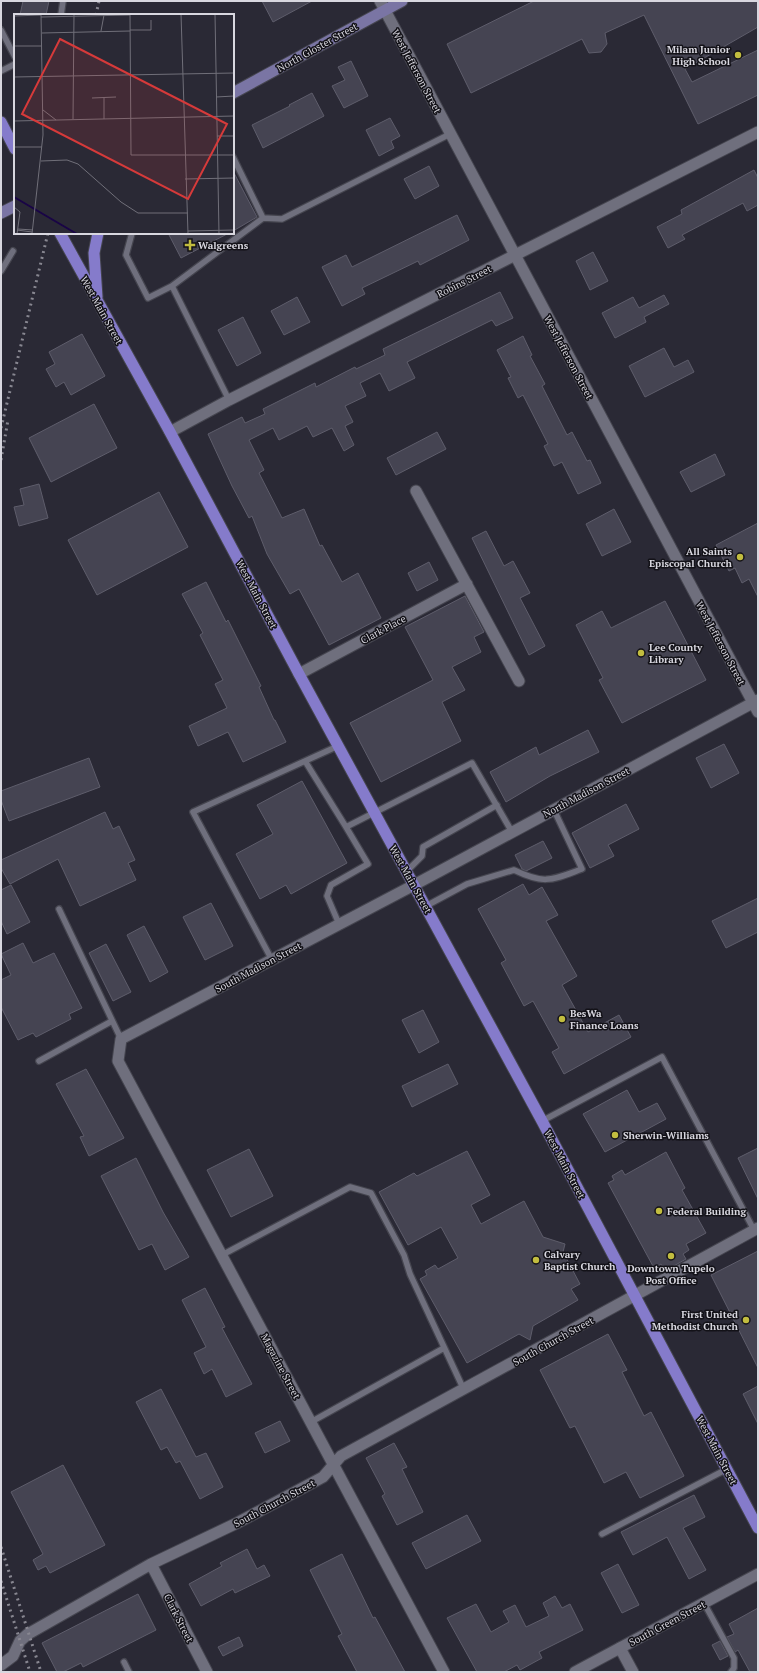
<svg xmlns="http://www.w3.org/2000/svg" width="759" height="1673" viewBox="0 0 759 1673" font-family="'PT Serif',serif">
<rect width="100%" height="100%" fill="#2a2935"/>
<path fill="#454452" stroke="#5e5d6b" d="M23 1H49L46 15H20Z
M262 1H312L273 22Z
M534 1H758V27L685 69 692 82 758 50V95L698 124 644 15 605 33 607 44 601 52 589 53 582 39 471 93 447 44Z
M351 61 368 96 344 108 332 86 345 80 338 67Z
M312 93 324 116 263 148 252 125 290 106 289 105Z
M390 118 400 136 391 141 394 148 379 156 366 130Z
M429 166 439 186 415 199 404 179Z
M754 170 758 178V205L747 211 743 203 682 235 685 239 668 248 657 227 682 214 681 210Z
M233 171 257 217 233 231Z
M457 215 469 240 420 265 418 261 362 288 365 294 342 306 322 267 346 255 352 267Z
M168 233H229L181 258Z
M593 252 608 281 590 290 576 261Z
M500 292 513 318 496 326 492 320 407 362 415 378 389 391 380 373 360 383 366 396 345 406 353 422 345 426 354 445 344 451 332 428 313 437 307 426 279 440 273 428 249 440 264 470 259 473 282 518 304 509 320 546 322 545 342 582 358 573 381 618 329 645 299 589 290 594 267 554 252 516 249 518 232 486 208 434 242 417 245 423 265 414 263 409 315 383 316 387 355 367 356 369 385 355 383 349Z
M664 295 669 304 644 317 646 322 615 338 602 313 633 297 639 308Z
M297 297 310 322 284 335 271 311Z
M243 317 261 353 237 366 218 330Z
M82 334 105 376 71 395 64 382 56 387 46 369 55 364 49 352Z
M523 336 532 355 530 356 545 384 542 386 567 435 572 432 587 461 590 460 601 483 578 494 562 462 554 466 544 446 548 444 523 395 518 398 508 378 511 377 497 350Z
M664 348 674 367 688 360 694 372 645 397 629 366Z
M94 404 117 448 51 482 29 438Z
M437 432 446 449 396 475 387 458Z
M715 454 725 475 691 492 680 472Z
M39 484 48 518 19 526 14 507 24 505 20 489Z
M159 492 188 547 97 595 68 540Z
M614 509 631 542 602 556 586 524Z
M758 523V597L749 579 742 583 735 568 729 571 716 545Z
M486 531 504 566 513 561 530 593 520 598 545 646 529 655 472 538Z
M429 562 438 580 417 591 408 573Z
M206 582 226 622 228 620 261 686 259 687 274 720H275L286 742 243 762 228 732 198 746 189 726 227 708 215 684 223 680 200 635 203 633 182 594Z
M465 596 484 632 474 637 481 652 452 667 465 690 442 702 461 741 381 782 350 723 433 680 405 627Z
M665 601 706 680 622 723 599 680 603 678 576 625 602 611 611 628Z
M588 730 599 752 550 776 506 802 490 772 536 747 539 755Z
M724 744 739 773 711 788 696 758Z
M89 758 100 787 9 821 1 800V791Z
M302 781 347 863 291 894 286 885 260 899 236 854 273 834 257 805Z
M626 804 639 829 608 845 614 856 590 868 572 833Z
M105 812 113 829 119 826 135 860 128 863 136 880 80 906 58 859 10 884 1 868V860Z
M543 841 552 858 526 871 522 869 515 855Z
M523 884 529 895 542 887 558 915 546 921 577 976 562 985 588 1032 619 1015 631 1037 564 1074 552 1052 559 1048 533 1001 524 1006 501 963 506 960 478 909Z
M11 885 30 922 7 934 1 921V890Z
M758 898V932L726 948 712 921Z
M211 903 233 946 205 960 183 917Z
M144 926 168 972 150 982 127 935Z
M23 943 33 963 54 953 82 1008 69 1014 71 1019 36 1037 33 1033 18 1040 1 1007V980L11 975 1 954Z
M106 944 131 992 113 1001 89 953Z
M423 1010 439 1042 419 1053 402 1020Z
M448 1064 458 1084 412 1107 402 1086Z
M86 1069 124 1138 89 1156 80 1137 84 1136 56 1084Z
M627 1090 639 1112 657 1103 666 1119 605 1152 583 1114Z
M758 1148V1199L738 1158Z
M249 1149 273 1196 231 1217 207 1170Z
M467 1151 490 1195 471 1205 481 1224 524 1201 543 1237 565 1244 563 1252 580 1284 571 1289 578 1300 533 1326 530 1340 519 1334 467 1363 420 1279 427 1275 425 1271 435 1265 438 1269 458 1258 441 1227 408 1245 379 1192 414 1173 417 1176Z
M666 1152 685 1188 682 1190 706 1233 686 1244 689 1250 683 1254 686 1259 665 1271 661 1264 654 1268 608 1183 614 1180 612 1176 622 1170 625 1175Z
M136 1158 163 1212 189 1257 165 1270 152 1244 139 1250 101 1176Z
M758 1251V1368L711 1275Z
M205 1288 225 1327 222 1328 252 1384 226 1397 212 1369 204 1374 194 1353 206 1347 182 1300Z
M608 1334 627 1370 622 1372 644 1416 651 1412 684 1476 640 1498 626 1472 604 1483 575 1426 570 1428 540 1370Z
M758 1386V1424L743 1394Z
M161 1389 196 1457 206 1453 223 1487 200 1499 180 1461 176 1463 167 1447 161 1450 136 1402Z
M280 1421 290 1441 265 1453 255 1433Z
M394 1443 407 1467 402 1469 423 1512 397 1525 382 1496 385 1494 366 1458Z
M63 1465 105 1545 50 1573 46 1566 38 1570 33 1560 43 1554 11 1492Z
M694 1495 705 1517 683 1528 706 1570 689 1579 667 1537 633 1555 621 1532Z
M467 1515 481 1541 426 1569 412 1543Z
M247 1549 257 1569 264 1565 270 1576 235 1593 233 1589 201 1606 189 1584 222 1566 220 1563Z
M342 1554 373 1618 375 1617 405 1672H357L338 1636 342 1634 310 1570Z
M618 1564 639 1605 622 1613 601 1573Z
M138 1594 156 1630 83 1667 81 1663 63 1672H57L42 1643Z
M555 1596 562 1608 570 1604 583 1630 539 1652 542 1658 520 1670 517 1665 504 1672H477L447 1618 476 1604 491 1632 509 1622 503 1611 515 1605 526 1627 549 1616 543 1603Z
M758 1608V1672H750L738 1650 735 1652 727 1637 734 1634 729 1624Z
M239 1637 243 1646 223 1656 218 1647Z
M720 1641 728 1656 720 1660 712 1645Z"/>
<g fill="none" stroke-linecap="round" stroke-linejoin="round">
<defs>
<path id="service" d="M61 15 63 1
M1 30 15 57
M1 71 15 64
M233 157 263 218
M132 233 126 255 148 298 172 286 229 400
M1 271 13 251
M172 286 263 218 282 219 450 134
M305 761 346 827 472 763 512 832
M407 871 422 856 423 847 497 805
M426 906 467 884 514 870C545 885 552 880 582 869L554 810
M59 909 121 1039
M339 924 327 896 331 885 368 864 346 827
M272 960 193 812 338 746
M39 1061 112 1021
M542 1121 662 1057 754 1230
M222 1255 350 1187 371 1193 404 1255 410 1274 464 1390
M311 1422 444 1348
M602 1534 727 1469
M704 1603 734 1658V1668L731 1672
M124 1662 129 1672"/>
<path id="minor" d="M380 1 758 712
M170 432 229 400 758 132
M416 491 519 681
M299 674 467 584
M151 1564 207 1672
M620 1648 633 1672
M1 1665 13 1656 20 1641 28 1634 151 1564 237 1523 323 1477 341 1456 758 1228
M444 1672 118 1061 121 1039 414 885 758 700"/>
<path id="tertiary" d="M575 1672 758 1574"/>
<path id="secondary" d="M233 93 402 1
M1 213 15 206"/>
<path id="primary" d="M1 122 15 149
M60 233 170 432 299 674 542 1121 758 1528
M97 297 94 253 98 233"/>
</defs>
<use href="#service" stroke="#45454f" stroke-width="8"/>
<use href="#minor" stroke="#45454f" stroke-width="13"/>
<use href="#tertiary" stroke="#45454f" stroke-width="13"/>
<use href="#secondary" stroke="#45454f" stroke-width="13"/>
<use href="#primary" stroke="#45454f" stroke-width="13"/>
<use href="#service" stroke="#6f6f7d" stroke-width="5.5"/>
<use href="#minor" stroke="#6f6f7d" stroke-width="11"/>
<use href="#tertiary" stroke="#6f6f7d" stroke-width="11"/>
<use href="#secondary" stroke="#7a75a4" stroke-width="11"/>
<use href="#primary" stroke="#857bcb" stroke-width="11"/>
<path stroke="#888791" stroke-width="3" stroke-dasharray="2 4" stroke-linecap="butt" d="M96 15 99 1
M1 428 48 233
M1 460 8 420
M1 1547 41 1672
M1 1581 30 1672"/>
</g>
<g fill="#c2bd3f" stroke="#131218" stroke-width="1.5">
<circle cx="738" cy="55" r="4"/>
<path d="M188 239h4v4h4v4h-4v4h-4v-4h-4v-4h4z"/>
<circle cx="740" cy="557" r="4"/>
<circle cx="641" cy="653" r="4"/>
<circle cx="562" cy="1019" r="4"/>
<circle cx="615" cy="1135" r="4"/>
<circle cx="659" cy="1211" r="4"/>
<circle cx="671" cy="1256" r="4"/>
<circle cx="536" cy="1260" r="4"/>
<circle cx="746" cy="1320" r="4"/>
</g>
<g text-anchor="middle" stroke-width="3" stroke-linejoin="round" paint-order="stroke">
<g font-size="10" fill="#d8d7df" stroke="#131218">
<text transform="translate(317 47) rotate(-29)" y="4">North Gloster Street</text>
<text transform="translate(417 71) rotate(62)" y="4">West Jefferson Street</text>
<text transform="translate(464 281) rotate(-27)" y="4">Robins Street</text>
<text transform="translate(102 310) rotate(61)" y="4">West Main Street</text>
<text transform="translate(569 357) rotate(62)" y="4">West Jefferson Street</text>
<text transform="translate(257 594) rotate(62)" y="4">West Main Street</text>
<text transform="translate(383 629) rotate(-28)" y="4">Clark Place</text>
<text transform="translate(721 643) rotate(62)" y="4">West Jefferson Street</text>
<text transform="translate(586 792) rotate(-28)" y="4">North Madison Street</text>
<text transform="translate(411 879) rotate(61)" y="4">West Main Street</text>
<text transform="translate(258 967) rotate(-28)" y="4">South Madison Street</text>
<text transform="translate(565 1164) rotate(62)" y="4">West Main Street</text>
<text transform="translate(553 1341) rotate(-29)" y="4">South Church Street</text>
<text transform="translate(281 1366) rotate(62)" y="4">Magazine Street</text>
<text transform="translate(717 1450) rotate(62)" y="4">West Main Street</text>
<text transform="translate(274 1503) rotate(-28)" y="4">South Church Street</text>
<text transform="translate(179 1618) rotate(63)" y="4">Clark Street</text>
<text transform="translate(667 1623) rotate(-28)" y="4">South Green Street</text>
</g>
<g font-size="10" font-weight="bold" fill="#d8d7df" stroke="#131218" text-anchor="start">
<text x="730" y="53" text-anchor="end">Milam Junior<tspan x="730" dy="12">High School</tspan></text>
<text x="198" y="249">Walgreens</text>
<text x="732" y="555" text-anchor="end">All Saints<tspan x="732" dy="12">Episcopal Church</tspan></text>
<text x="649" y="651">Lee County<tspan x="649" dy="12">Library</tspan></text>
<text x="570" y="1017">BesWa<tspan x="570" dy="12">Finance Loans</tspan></text>
<text x="623" y="1139">Sherwin-Williams</text>
<text x="667" y="1215">Federal Building</text>
<text x="544" y="1258">Calvary<tspan x="544" dy="12">Baptist Church</tspan></text>
<text x="671" y="1272" text-anchor="middle">Downtown Tupelo<tspan x="671" dy="12">Post Office</tspan></text>
<text x="738" y="1318" text-anchor="end">First United<tspan x="738" dy="12">Methodist Church</tspan></text>
</g>
</g>
<g transform="translate(14 14)">
<rect width="220" height="220" fill="#2a2935"/>
<path fill="none" stroke="#190446" stroke-width="2" d="M0 183 63 220"/>
<path fill="none" stroke="#706f79" stroke-width="1" d="M116 0 117 141H220M167 0 174 220M201 0 205 220M0 2 27 1M27 3 116 1M116 16H137V6M87 17 90 1M28 19 116 17M0 32H28M0 63 220 59M202 83 220 82M78 84 102 83M90 84V105M29 96 42 106M59 105 60 0M0 107 220 102M203 122H220M0 133H28M27 147 53 146 64 150 107 188 124 199H174M171 165 220 164M0 193 6 198 3 220M4 215 19 216M3 216 18 218M174 217 220 216M18 220 29 121 27 0"/>
<path fill="#d63a3a" fill-opacity="0.15" stroke="#d63a3a" stroke-width="2" d="M46 25 213 110 174 185 8 100Z"/>
<rect width="220" height="220" fill="none" stroke="#d8d7df" stroke-width="2"/>
</g>
<rect width="759" height="1673" fill="none" stroke="#d8d7df" stroke-width="4"/>
</svg>
